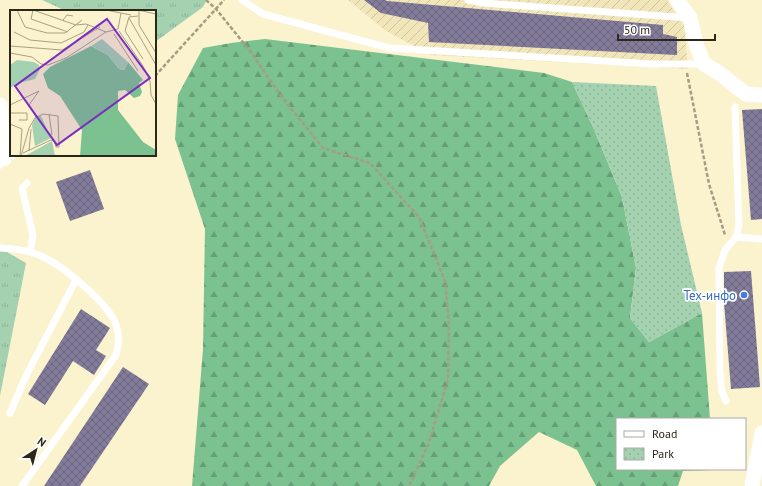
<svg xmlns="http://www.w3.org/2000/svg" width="762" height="486" viewBox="0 0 762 486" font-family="'PT Sans',sans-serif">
<defs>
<pattern id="industrial-furrows" width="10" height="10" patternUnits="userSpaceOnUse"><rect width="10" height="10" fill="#f1e5ba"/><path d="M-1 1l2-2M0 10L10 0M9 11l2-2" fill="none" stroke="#cfc49f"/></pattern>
<pattern id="grass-tufts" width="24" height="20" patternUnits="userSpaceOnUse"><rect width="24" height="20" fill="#a4d1b0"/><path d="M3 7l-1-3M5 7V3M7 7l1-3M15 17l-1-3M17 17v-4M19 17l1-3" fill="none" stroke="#8db397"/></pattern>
<pattern id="forest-firs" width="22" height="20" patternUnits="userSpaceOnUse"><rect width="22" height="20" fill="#7cc290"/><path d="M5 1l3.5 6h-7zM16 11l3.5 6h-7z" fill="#669e75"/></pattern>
<pattern id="park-dots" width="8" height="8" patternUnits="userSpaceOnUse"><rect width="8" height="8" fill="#a4d1b0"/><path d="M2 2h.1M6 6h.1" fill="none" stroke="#8db397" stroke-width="1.8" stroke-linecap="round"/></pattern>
<pattern id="building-cross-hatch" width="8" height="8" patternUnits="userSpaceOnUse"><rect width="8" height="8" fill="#837b9a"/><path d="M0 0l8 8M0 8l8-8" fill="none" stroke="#6b657d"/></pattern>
</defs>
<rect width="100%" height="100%" fill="#fbf2ce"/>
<path fill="url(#industrial-furrows)" d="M348 0H667L684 25 688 69 431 55 386 31Z"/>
<path fill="url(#grass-tufts)" d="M42 0H207L203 7 155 42V11H66Z
M0 248 26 263 0 396Z"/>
<path fill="url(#forest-firs)" d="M265 39 544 73 572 82 593 127 622 197 636 268 630 318 649 342 702 313 710 419H617V469L712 470 683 471 678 486H596L577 450 539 432 500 466 489 486H192L203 349 205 229 175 139 178 95 203 48 231 43Z"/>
<path fill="url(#park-dots)" d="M572 82 656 86 681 225 702 313 649 342 630 318 636 268 622 197 593 127Z"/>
<path fill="url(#building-cross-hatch)" d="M364 0H385L387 1 663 25V34L677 37V55L429 42 428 23 381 13Z
M762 109V219L751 220 742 110Z
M90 170 104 209 70 221 56 182Z
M751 271 760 387 731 389 724 303V272Z
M81 309 110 328 96 350 106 356 94 375 73 361 45 405 28 394Z
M123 367 149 384 80 486H44Z"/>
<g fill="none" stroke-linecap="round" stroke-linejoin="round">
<path stroke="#a49d83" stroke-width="2.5" stroke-dasharray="4 2" stroke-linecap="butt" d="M206 0 216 9 250 51 281 96 323 148 370 163 419 217 445 281 449 324 448 380 428 445 409 486
M687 73 709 184 725 235
M155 76 224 0"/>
<path stroke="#fff" stroke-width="7" d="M242 0 263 14 389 48 653 64H704
M468 0 483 3 690 18
M0 165 4 159 13 155
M27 183 22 189 33 235 30 252
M736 237 762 239
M0 248C15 249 31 250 45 258 64 267 110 305 116 325 120 335 119 345 116 355L22 486
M726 401 722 392 720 372 719 268 725 250 736 237 739 225 735 107
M10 413 27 374 76 280"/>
<path stroke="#fff" stroke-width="15" d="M677 0 690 18 696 44 704 64 719 73 746 94 762 95
M0 105 4 159
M752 486 762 433"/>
</g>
<circle fill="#3f7fe0" stroke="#fff" stroke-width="1.5" cx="744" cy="295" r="4"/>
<g text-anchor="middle" stroke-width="3.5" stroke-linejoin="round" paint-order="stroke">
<g font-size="13" fill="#366cbe" stroke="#fff" text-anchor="end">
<text x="736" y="300">Тех-инфо</text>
</g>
</g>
<g transform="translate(10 10)">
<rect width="146" height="146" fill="#fbf2ce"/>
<path d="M7 50 24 52 29 55 30 59 25 69 9 73 0 78V55ZM26 106H31L41 128 25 136 22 115ZM42 131 45 146H15Z" fill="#a4d1b0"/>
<path d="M81 36 98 45 109 59 114 60 118 52 133 70 129 73 132 82 130 86 124 88 115 80 108 81V100L133 132 146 140V146H70L72 120 50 86 38 78 33 64 40 57Z" fill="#7cc290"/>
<path d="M92 29 118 52 114 60 109 59 98 45 81 36Z" fill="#a4d1b0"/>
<path fill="none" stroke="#a8a186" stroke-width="1" d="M7 0 15 17 37 23H55L72 10M23 0 66 15 76 14 96 22 108 19M23 0 21 9 58 22M96 0 121 5M128 0 146 4M129 0V15L146 43M128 6 119 7 115 21 133 49M119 8 146 55M53 10 57 5 63 6M108 19 111 3M109 21 133 56 140 71 141 85 146 94M4 22 20 30 51 33 74 22 78 15M104 24 128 61M0 36 52 40 90 17M0 43 22 47 31 54 38 55 56 48 96 22M0 95 29 81M0 103H17V110H9M39 104 42 125M26 107 19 95 29 81M0 114 12 119 10 146M19 141 21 119M11 146 19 118 25 108 33 104 48 106 49 137H46L44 131 41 130 13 143"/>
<path fill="#7b2cbf" fill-opacity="0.15" stroke="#7b2cbf" stroke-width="2" d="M97 9 140 68 47 135 5 76Z"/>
<rect width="146" height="146" fill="none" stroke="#2b271a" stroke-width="2"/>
</g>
<rect x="616" y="418" width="130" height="52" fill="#ffffff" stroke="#aaa9a3"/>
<rect x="624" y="431" width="20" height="6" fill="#ffffff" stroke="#aaa9a3"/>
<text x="652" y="438" font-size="12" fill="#2b271a">Road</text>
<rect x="624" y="448" width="20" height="12" fill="url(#park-dots)" stroke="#aaa9a3"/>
<text x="652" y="458" font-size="12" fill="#2b271a">Park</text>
<g transform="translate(36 450) rotate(36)" stroke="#ffffff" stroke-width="3" paint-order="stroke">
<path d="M0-3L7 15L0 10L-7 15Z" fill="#2b271a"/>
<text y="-6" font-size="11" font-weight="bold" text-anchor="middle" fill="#2b271a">N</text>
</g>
<path d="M618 34v6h97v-6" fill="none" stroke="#2b271a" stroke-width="2"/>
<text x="624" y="34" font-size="12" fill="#2b271a" stroke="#ffffff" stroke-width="3" paint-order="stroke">50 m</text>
</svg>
